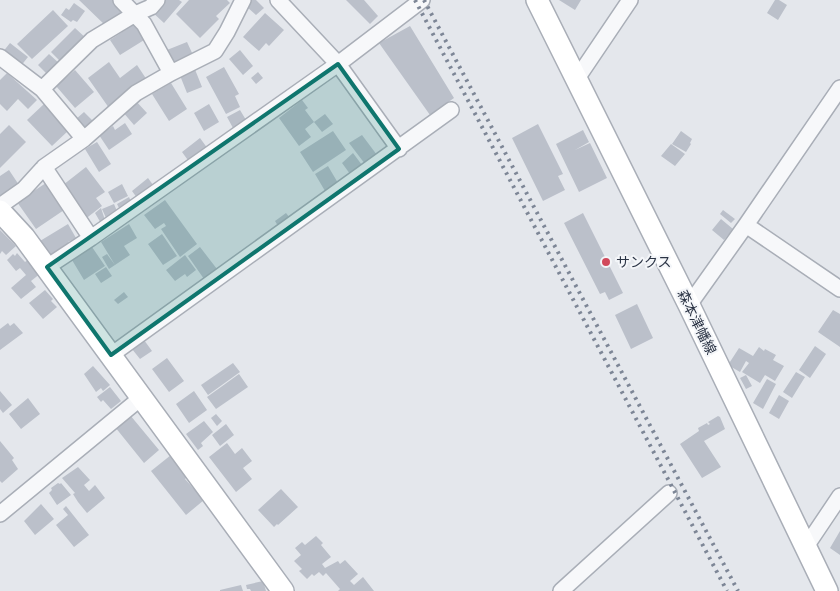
<svg xmlns="http://www.w3.org/2000/svg" width="840" height="591" viewBox="0 0 840 591" font-family="Arial,'Noto Sans JP',sans-serif">
<rect width="100%" height="100%" fill="#e4e7ec"/>
<path fill="#bbc0ca" d="M79 0H115L124 9 107 27Z
M159 0H179L182 2 164 23 150 10Z
M189 0H227L230 3 216 16 219 19 200 38 176 14Z
M250 0H256L264 8 256 15 247 7Z
M346 0H364L378 16 370 24Z
M559 0H581L575 10Z
M775 0H779L787 5 778 20 767 13Z
M74 3 85 11 77 22 73 20 71 22 61 15 66 8 69 10Z
M53 10 68 26 32 59 17 44Z
M265 13 284 30 269 46 266 43 259 51 243 37Z
M139 21 149 37 120 55 110 40Z
M410 26 454 98 430 115 379 43Z
M75 28 88 40 64 65 51 52Z
M187 42 193 55 173 64 167 50Z
M10 43 28 57 20 67 2 53Z
M240 50 253 66 243 75 229 59Z
M49 54 60 64 49 76 38 65Z
M109 62 120 78 137 65 147 80 109 108 88 78Z
M194 67 202 87 187 93 179 73Z
M224 67 239 94 235 96 240 107 226 114 206 77Z
M75 70 94 92 75 108 56 86Z
M258 72 263 78 256 84 251 78Z
M7 73 37 100 28 109 18 99 7 111 0 104V80Z
M171 83 187 109 169 121 152 94Z
M135 100 147 113 134 125 122 111Z
M302 100 308 108 305 110 314 122 305 129 311 137 299 146 279 118Z
M44 104 69 130 52 146 27 120Z
M209 104 219 122 204 131 194 113Z
M240 110 246 120 233 128 227 117Z
M84 112 93 121 83 129 75 120Z
M325 114 333 124 322 132 314 122Z
M125 123 132 134 109 150 99 135 113 126 115 130Z
M538 124 563 174 558 176 565 190 543 201 512 138Z
M9 125 26 142 0 168V134Z
M583 130 589 142 575 150 590 143 607 178 579 192 556 144Z
M333 131 346 150 313 172 300 152Z
M681 131 692 139 690 143 691 144 686 152 672 144Z
M362 135 377 155 365 164 349 143Z
M200 138 208 149 190 163 182 152Z
M97 142 111 164 99 172 85 149Z
M671 144 685 154 675 166 661 156Z
M353 153 362 165 350 174 342 163Z
M328 166 338 183 325 191 315 174Z
M86 167 105 192 96 198 102 206 84 220 76 208 79 206 63 185Z
M9 170 21 188 0 200V176Z
M148 178 156 189 140 202 132 191Z
M46 183 67 208 36 229 17 202Z
M122 184 128 196 114 203 108 192Z
M129 197 133 206 121 212 117 204Z
M165 200 197 244 180 257 161 229 166 226 164 223 155 229 144 215Z
M114 204 119 216 102 225 95 213 101 208 105 220H107L102 209Z
M723 210 735 219 731 223 720 214Z
M286 213 290 218 278 226 275 221Z
M583 213 623 293 609 300 605 292 600 294 564 223Z
M721 219 733 229 724 240 712 230Z
M68 224 76 238 68 242 69 244 49 256 40 241Z
M129 224 137 238 124 246 130 255 115 265 101 242Z
M0 230 16 246 6 255 2 251 0 254Z
M162 234 177 256 163 265 148 244Z
M92 247 105 266 84 280 72 260Z
M200 247 217 269 204 279 188 256Z
M17 253 25 262 29 259 41 273 31 281 36 287 21 299 11 288 26 275 20 268 16 271 7 260 13 254 15 256Z
M107 254 115 265 109 269 102 257Z
M185 255 196 270 187 277 185 274 175 281 166 270Z
M106 267 112 276 101 283 95 274Z
M45 290 53 299 51 301 57 307 43 319 29 303Z
M124 292 128 297 118 304 114 300Z
M637 304 653 338 631 349 615 315Z
M833 310 840 314V347L818 332Z
M8 323 10 326 14 323 23 333 0 350V329Z
M144 340 152 351 140 359 132 349Z
M815 346 826 354 810 378 799 370Z
M759 347 764 351 765 349 776 355 773 360 784 366 775 381 765 375 760 383 742 372 749 363 746 361 740 372 728 365 739 348 753 356Z
M167 358 184 381 169 392 152 369Z
M233 363 240 372 208 395 201 385Z
M93 366 110 385 103 391 101 388 96 392 84 374Z
M796 372 805 377 792 398 783 392Z
M239 374 248 387 216 409 207 397Z
M746 375 752 386 746 389 740 378Z
M767 379 776 384 763 409 753 403Z
M110 387 121 401 111 409 103 400 101 402 97 397Z
M0 391 12 405 3 413 0 409Z
M194 391 207 410 189 423 176 404Z
M779 395 789 401 779 419 769 413Z
M28 398 40 414 21 429 9 414Z
M216 414 222 421 217 426 211 418Z
M130 415 159 450 144 463 115 427Z
M718 416 720 417 725 429 704 441 721 467 702 478 680 444 699 431 698 428 707 423 708 425 710 424 708 422Z
M204 421 213 432 201 443 203 446 198 450 186 434Z
M226 424 234 435 220 446 212 435Z
M0 441 14 458 12 460 18 469 2 483 0 481Z
M227 443 235 454 242 448 252 461 243 468 252 479 236 492 209 457Z
M171 455 188 476 185 479 204 500 186 515 151 471Z
M78 467 90 480 84 485 89 491 95 485 105 498 87 513 78 502 73 494 75 493 62 478Z
M58 483 60 484 61 483 71 495 57 505 49 493 52 490 51 488Z
M281 489 298 507 278 525 277 524 274 527 258 510Z
M41 504 54 519 35 535 24 521Z
M66 506 89 535 74 547 56 525 68 515 63 509Z
M840 531V555L830 548Z
M316 536 323 543 321 545 331 557 322 564 325 568 338 561 340 564 345 560 358 574 350 581 354 585 363 577 374 591H338L340 589 326 573 323 576 319 572 314 576 312 574 307 579 299 571 302 569 294 561 301 555 295 548 302 542 305 545Z
M263 581 266 591H251L250 589H247L246 585Z
M241 585 243 591H220V590Z"/>
<g fill="none" stroke-linecap="round" stroke-linejoin="round">
<defs>
<path id="street" d="M121 0 144 24 171 73
M278 0 338 64 399 149
M0 57 42 89 84 139
M576 80 630 0
M42 89 92 40 135 14 151 7 157 0
M44 167 91 238
M0 206 24 189 44 167 84 139 136 93 171 73 215 51 227 32 243 0
M746 225 840 289
M47 267 91 238 338 64 422 0
M689 305 746 225 840 88
M111 355 451 110
M0 514 142 397
M805 548 840 496
M561 591 669 493"/>
<path id="secondary" d="M537 0 689 305 827 591
M0 211 24 237 283 591"/>
</defs>
<use href="#street" stroke="#a9aeb7" stroke-width="18"/>
<use href="#secondary" stroke="#a9aeb7" stroke-width="24"/>
<use href="#street" stroke="#f7f8fa" stroke-width="15"/>
<use href="#secondary" stroke="#fff" stroke-width="21"/>
<path stroke="#7d8696" stroke-width="4" stroke-dasharray="2.5 5" stroke-linecap="butt" d="M415 0 727 591
M424 0 738 591"/>
</g>
<path fill="#0f766e" fill-opacity="0.2" stroke="#0f766e" stroke-width="4" stroke-linejoin="round" d="M338 64 399 149 111 355 47 267Z"/>
<circle fill="#d1495b" stroke="#f4f6f9" stroke-width="2" cx="606" cy="262" r="5"/>
<g text-anchor="middle" stroke-width="4" stroke-linejoin="round" paint-order="stroke">
<g font-size="14" fill="#2b3445" stroke="#f4f6f9" text-anchor="start">
<text x="616" y="267">サンクス</text>
</g>
<g font-size="14" fill="#2b3445" stroke="#f4f6f9">
<text transform="translate(697 322) rotate(64)" y="5">森本津幡線</text>
</g>
</g>
</svg>
